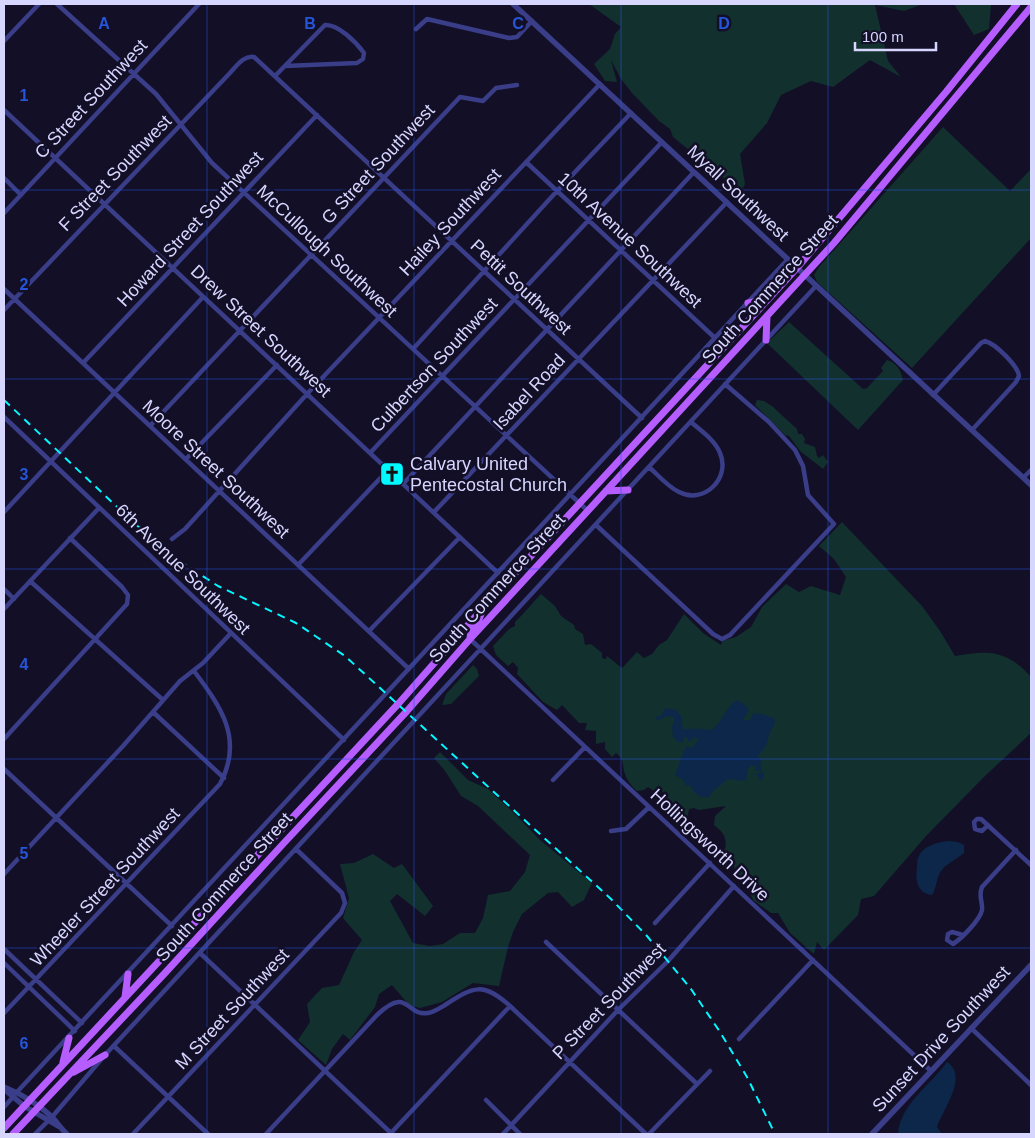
<svg xmlns="http://www.w3.org/2000/svg" width="1035" height="1138" viewBox="0 0 1035 1138" font-family="Helvetica,sans-serif">
<rect width="100%" height="100%" fill="#120f27"/>
<path fill="#12312e" d="M589 4H923L904 11 875 5 888 61 901 77 870 60 833 87 811 81 781 95 767 123 740 154 745 184 741 192 673 137 670 129 659 121 632 93 621 79 611 60 617 82 605 81 594 64 610 49 615 34 621 27Z
M954 4H991L989 29 974 35Z
M943 127 1010 191 1031 169V238L912 368 817 282 814 275 819 267Z
M789 322 863 389 867 388 883 371 881 368 887 360C897 363 901 371 903 380L858 430 768 344V342Z
M757 400 764 401 772 406 797 429 798 434H802L805 439 804 443 815 447 817 456 819 458 823 455 828 462 823 469 800 451 789 436 785 435 755 405Z
M842 522 922 606 940 631 955 656C989 650 1007 650 1031 677V733L984 777 927 835 874 896 861 899 858 915 824 950 817 942 814 954 790 933 778 913H771L753 900 746 884 736 875 733 862 724 853C728 840 725 833 714 825L715 816 726 806 699 810 694 808 689 809 687 820 669 806 662 791 655 792 648 787 644 790 637 791C631 786 626 779 624 771 622 761 624 760 616 753L612 757 605 749V742L596 744V731L585 730 587 723H579L562 705 557 710 543 702 517 674 518 668 513 662 508 666 496 655 493 646 509 629 515 626V622C525 613 532 603 541 594L555 606 561 616 574 625 575 629 583 634 585 645 591 644 602 653V658L606 659 607 656 622 668 637 652 644 658 652 654 659 645 667 640 684 614 703 633 721 645 722 641 736 637 751 627 762 607 786 584 799 592 811 586 840 595 846 577 834 559 819 546Z
M473 665 477 669 479 676 451 704 442 705 446 694Z
M440 752 468 780 488 789 514 813 540 840 592 883 584 900 572 907 558 892 548 893 522 914 513 932 508 947 499 986 473 983 442 1002 420 1008 409 1005 392 985 379 994 375 1007 350 1040 343 1034 332 1049 326 1065 298 1040 310 1022 307 1004 322 988 339 985 354 952 362 940 343 918 349 898 340 864 354 863 373 854 394 868 402 864 433 906 425 916 397 894 390 901 413 943 430 946 443 944 460 933H475L483 918 488 895 510 891 525 872 530 855 478 806 461 796 445 771 434 758Z"/>
<path fill="#0c274a" d="M736 700 744 704 749 710 743 720H750L753 714 758 713 774 718 775 723 770 732 766 746 758 756 762 762 760 765 764 776 761 781 756 774 761 773 759 770 755 771 756 767 752 765 748 769 746 781 728 779 712 792 709 797H701L693 791 691 786 686 785 682 779 675 775 686 746 690 748 694 746 699 739 694 737 691 741H688V738L684 737 683 742H678L673 737 672 727 674 723V717L667 716 657 721 656 716 660 717 665 708 676 710 681 716 683 730C691 728 703 729 712 730 722 721 726 709 736 700Z
M949 841 958 842 964 845V853C957 859 946 864 941 871 936 879 937 887 932 895 917 894 915 879 917 868 917 865 917 859 919 856 924 845 939 842 949 841Z
M947 1062C969 1076 943 1109 937 1127L942 1134H898C900 1104 931 1085 947 1062Z"/>
<g fill="none" stroke-linecap="round" stroke-linejoin="round">
<path stroke="#3a3d87" stroke-width="4.5" d="M57 4 156 94 212 163 588 511
M416 29 427 19 509 38 517 37 532 21
M4 41 39 4
M275 76 325 25C338 24 356 42 364 53L363 59 357 63 285 66
M4 110 498 573
M526 162 715 338
M4 178 21 195
M4 213 199 4
M4 289 409 669
M4 310 229 74C236 67 243 55 254 57L642 418
M413 349 557 191 631 113
M83 363 317 115
M933 395 981 343 985 341C996 344 1018 366 1019 376L1016 382 972 430
M4 417 344 740
M150 426 460 97 483 101 496 88 517 85
M370 453 662 142
M186 459 277 365
M649 467C658 475 668 487 679 492 704 505 731 478 720 453 715 440 701 431 691 422
M1023 478 1031 470
M403 484 694 172
M4 512 203 297
M434 512 727 202
M596 525 713 634 722 639 730 635 834 524 808 495 803 466 795 450 769 422 725 384
M172 539 185 529 307 394 600 84
M298 565 388 470
M30 581 163 700
M4 589 14 599
M4 609 99 508
M369 631 460 537
M470 639 931 1071
M153 712 224 778
M4 739 127 604 128 595 122 587 70 538
M4 769 172 926
M553 780 585 747
M988 825 982 831 975 829 974 822 977 819H981L1031 865
M611 831 626 829 649 807
M4 874 123 746 180 681 203 663 231 633
M655 923 710 863
M963 935 952 932 948 934 947 940 953 944C961 939 980 920 982 910 983 902 978 896 982 887L1016 850
M546 942 697 1084
M4 949 82 1023
M200 953 392 1134
M4 963 75 1031
M4 1013 220 784C244 739 221 707 194 671
M971 1028 1031 1085
M739 1039 813 960
M114 1046 208 1134
M17 1092 788 259
M486 1100 520 1134
M4 1107 13 1097
M52 1117 105 1055 816 286
M35 1134 48 1121
M133 1134 341 913 345 903 342 893 296 849
M266 1134 377 1015C409 985 406 1017 428 1013 434 1012 440 1008 445 1005 474 986 483 982 510 1006L646 1134
M390 1134 510 1006
M503 1134 618 1010 668 961 734 886
M649 1134 710 1071"/>
<path stroke="#3a3d87" stroke-width="5.5" d="M513 4 1031 485
M4 1087C21 1094 38 1104 51 1116 57 1122 61 1129 67 1134
M4 1089 24 1106 58 1126
M872 1134 1031 965"/>
<path stroke="#b65dff" stroke-width="7" d="M748 303 767 299
M766 340 767 316
M606 491 628 490
M470 638C470 628 479 623 481 614
M125 997 128 974
M63 1062 69 1038
M74 1072 105 1055
M4 1128 399 703 482 609 797 268 946 92 1017 4
M13 1134 165 973 283 844 407 711 470 639 834 243 1031 7"/>
<path stroke="#02f9ff" stroke-width="2" stroke-dasharray="8 6" stroke-linecap="butt" d="M4 400 134 523 178 560 218 586 296 623 345 656 611 899 647 936 691 989 720 1032 747 1077 775 1134"/>
</g>
<path fill="none" stroke="#2655da" stroke-width="1" stroke-opacity="0.55" d="M207 4V1134M414 4V1134M621 4V1134M828 4V1134M4 190H1031M4 379H1031M4 569H1031M4 759H1031M4 948H1031"/>
<defs>
<symbol id="church-square" viewBox="-11 -11 22 22"><rect x="-9" y="-9" width="18" height="18" rx="4" fill="#02f9ff" stroke="#120f27"/><path d="M-1.2-6h2.4v3.5h3.3v2.4h-3.3V6h-2.4V-.1h-3.3v-2.4h3.3Z" fill="#111"/></symbol>
</defs>
<g fill-rule="evenodd">
<use href="#church-square" x="378" y="460" width="28" height="28"/>
</g>
<g text-anchor="middle" stroke-width="5" stroke-linejoin="round" paint-order="stroke">
<g font-size="18" fill="#d7d6ff" stroke="#120f27">
<text transform="translate(91 99) rotate(-47)" y="6">C Street Southwest</text>
<text transform="translate(378 164) rotate(-47)" y="6">G Street Southwest</text>
<text transform="translate(115 173) rotate(-46)" y="6">F Street Southwest</text>
<text transform="translate(738 193) rotate(43)" y="6">Myall Southwest</text>
<text transform="translate(450 222) rotate(-47)" y="6">Hailey Southwest</text>
<text transform="translate(190 229) rotate(-47)" y="6">Howard Street Southwest</text>
<text transform="translate(630 240) rotate(43)" y="6">10th Avenue Southwest</text>
<text transform="translate(327 251) rotate(43)" y="6">McCullough Southwest</text>
<text transform="translate(521 287) rotate(43)" y="6">Pettit Southwest</text>
<text transform="translate(770 289) rotate(-48)" y="6">South Commerce Street</text>
<text transform="translate(261 331) rotate(43)" y="6">Drew Street Southwest</text>
<text transform="translate(434 365) rotate(-47)" y="6">Culbertson Southwest</text>
<text transform="translate(529 392) rotate(-47)" y="6">Isabel Road</text>
<text transform="translate(216 469) rotate(43)" y="6">Moore Street Southwest</text>
<text transform="translate(183 569) rotate(44)" y="6">6th Avenue Southwest</text>
<text transform="translate(497 588) rotate(-48)" y="6">South Commerce Street</text>
<text transform="translate(710 845) rotate(43)" y="6">Hollingsworth Drive</text>
<text transform="translate(105 887) rotate(-47)" y="6">Wheeler Street Southwest</text>
<text transform="translate(224 887) rotate(-48)" y="6">South Commerce Street</text>
<text transform="translate(609 1001) rotate(-46)" y="6">P Street Southwest</text>
<text transform="translate(232 1009) rotate(-47)" y="6">M Street Southwest</text>
<text transform="translate(941 1039) rotate(-47)" y="6">Sunset Drive Southwest</text>
</g>
<g font-size="18" fill="#d7d6ff" stroke="#120f27" text-anchor="start">
<text x="410" y="470">Calvary United<tspan x="410" dy="21">Pentecostal Church</tspan></text>
</g>
</g>
<g font-size="16" text-anchor="middle" font-weight="bold" fill="#2655da" stroke="#120f27" stroke-width="5" stroke-linejoin="round" paint-order="stroke">
<text x="104" y="29">A</text>
<text x="310" y="29">B</text>
<text x="518" y="29">C</text>
<text x="724" y="29">D</text>
<text x="24" y="101">1</text>
<text x="24" y="290">2</text>
<text x="24" y="480">3</text>
<text x="24" y="670">4</text>
<text x="24" y="859">5</text>
<text x="24" y="1049">6</text>
</g>
<rect width="1035" height="1138" fill="none" stroke="#d7d6ff" stroke-width="10"/>
<path d="M855 42v8h81v-8" fill="none" stroke="#d7d6ff" stroke-width="2.5"/>
<text x="862" y="42" font-size="15" fill="#d7d6ff" stroke="#120f27" stroke-width="4" paint-order="stroke">100 m</text>
</svg>
